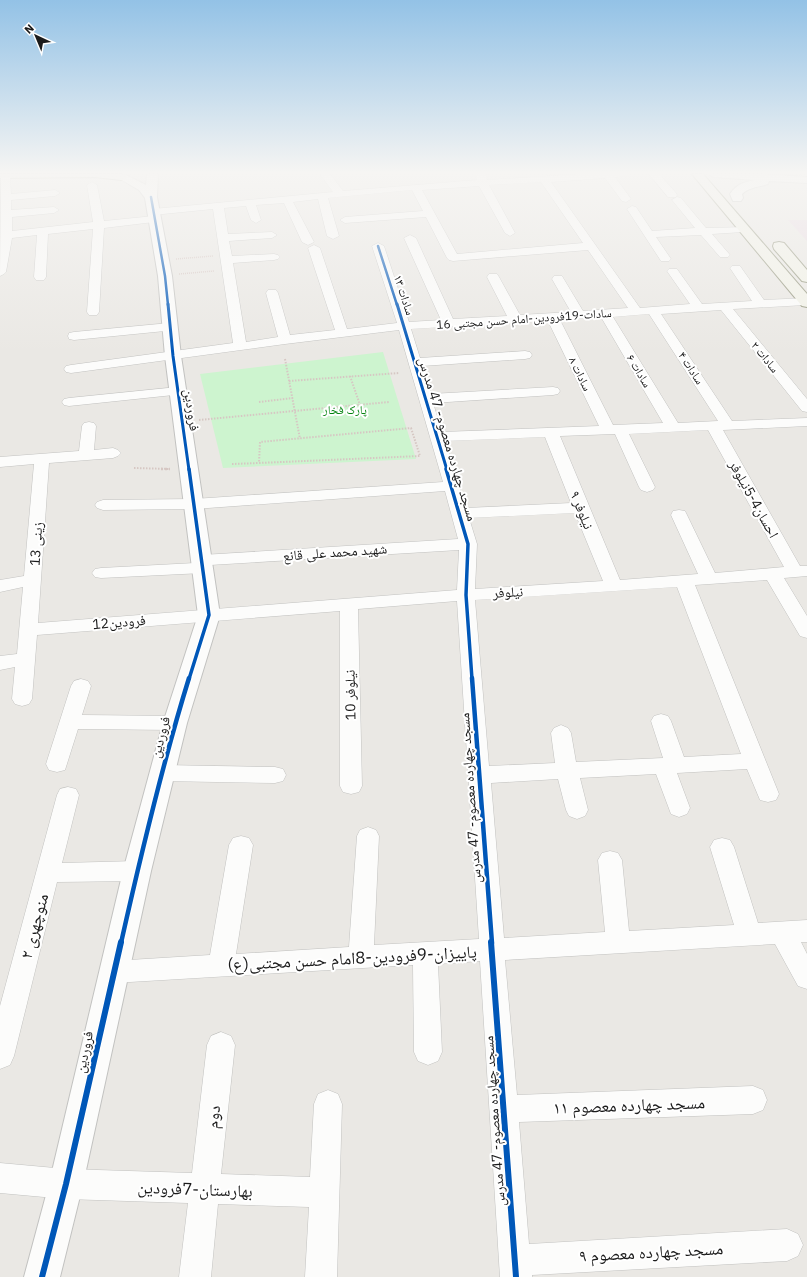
<svg xmlns="http://www.w3.org/2000/svg" width="807" height="1277" viewBox="0 0 807 1277" font-family="'IBM Plex Sans','Noto Naskh Arabic',sans-serif">
<rect width="100%" height="100%" fill="#eae8e4"/>
<path fill="#e9dbe3" d="M788 220H807V241Z"/>
<path fill="#cdf4cf" d="M383 352 416 459 223 468 200 374Z"/>
<g fill="none" stroke-linecap="round" stroke-linejoin="round">
<defs>
<path id="minor" d="M1 174 10 175 11 194 55 190 60 193 55 196 11 200V210L54 207 59 210 54 213 12 217V231L93 222 87 185 92 182 97 185 104 221 154 216 159 219 154 222 104 228 99 312 97 315H89L87 312 93 229 48 234 46 277 44 280H36L34 277 37 235 12 238 6 272 4 274 0 276Z
M320 174H330L343 191 477 180 476 174H486L487 180 582 174H628L626 176 615 177 631 199 626 202 622 201 605 178 551 182 640 308 690 304 667 271 669 269H677L702 304 752 301 730 268 732 266H740L764 300 807 298V304L805 305 733 309 807 399V412L802 411 721 310 661 314 732 421 807 418V426L723 430 800 566H807V576L784 578 807 616V638L800 636 767 580 695 585 779 794 776 800 768 802 760 800 747 769 677 773 690 808 687 814 679 817 671 814 656 774 580 778 588 810 585 816 577 819 569 816 566 810 558 779 491 783 504 938 605 932 598 860 602 853 610 851 618 853 622 860 629 931 734 925 710 847 714 840 722 838 730 840 734 847 758 923 807 920V942H801L807 954V989L798 986 775 944 505 960 517 1095 753 1086 763 1090 767 1100 763 1110 753 1114 519 1122 529 1244 787 1229 798 1234 803 1245 798 1256 787 1261 532 1275V1277H500L480 961 438 964 442 1052 438 1061 428 1065 418 1061 414 1052 413 965 113 983 104 980 100 972 104 964 113 961 210 955 229 845 233 838 241 836 249 838 253 845 236 954 349 947 357 836 360 830 368 827 376 830 379 836 374 945 479 939 457 601 358 609 362 786 359 792 351 794 343 792 340 786V611L37 635 32 699 29 704 22 706 15 704 12 699 15 667 0 670V656L17 654 23 587 0 592V580L24 576 34 464 0 467V457L79 451 82 426 84 423 89 422 94 423 96 426 94 450 113 448 118 450 121 453 118 456 113 458 49 463 38 623 457 590 459 550 210 565 212 568 209 572 203 573 101 578 95 577 92 573 95 569 101 568 195 563 193 560 196 556 202 555 458 539 445 491 194 509 103 510 97 508 95 505 97 502 103 500 194 499 443 482 399 330 285 344 71 373 66 372 64 369 66 366 71 365 233 343 213 209 153 215 148 212 153 209 333 192ZM541 182 583 243 457 254 422 190 479 186 505 233 510 236 515 233 489 185ZM412 190 423 211 345 217 340 220 345 223 426 217 447 258 449 260 453 261 588 250 628 308 583 311 562 276H554L552 279 571 312 520 315 499 277 497 274H489L487 277 507 316 453 319 416 238 410 235 404 238 441 320 409 322 384 246 378 243 372 246 397 323 347 329 320 248 314 245 308 248 335 330 290 335 278 293 276 290H268L266 293 278 337 246 342 233 263 274 260 278 259 280 257 278 255 274 254 232 256 229 241 272 238 277 235 272 232 228 234 224 208 246 206 251 220 256 223 261 220 256 205 284 203 302 242 308 245 314 242 293 202 318 199 327 236 333 239 339 236 328 198ZM649 314 718 421 678 423 613 317ZM601 317 663 423 613 425 560 320ZM548 321 599 426 442 432 433 403 553 395 558 394 560 391 558 388 553 387 431 394 422 366 525 359 530 358 532 355 530 352 525 351 420 358 411 329ZM708 430 784 567 715 573 687 515 685 511 679 510 673 511 671 515 698 574 620 580 560 436 615 434 639 487 641 490 647 492 653 490 655 487 629 434ZM545 437 571 503 466 508 445 441ZM575 513 603 581 475 589 477 544 469 518ZM677 587 741 754 684 757 671 721 668 716 661 714 654 716 651 721 663 758 576 762 571 733 568 728 561 725 554 728 551 733 555 763 489 766 475 600Z
M649 174H659L676 193 677 195 676 197H668Z
M677 197 681 198 706 228 747 227 748 229 747 231 743 232 712 234 730 255 728 257H720L701 235 656 237 671 259 669 261H661L627 209 632 206 636 207 652 231 695 228 672 200Z
M170 323 175 324 176 327 175 330 74 340 69 339 68 336 69 333 74 332Z
M178 387 183 388 185 391 183 394 69 406 64 405 62 402 64 399 69 398Z
M81 679 88 681 91 686 82 715 175 716 182 718 185 723 182 728 175 730 78 729 65 770 57 772 49 770 46 764 71 686 74 681Z
M162 765 275 767 283 769 286 775 283 781 275 783 162 781 154 779 151 773 154 767Z
M68 787 76 789 79 795 62 863 137 861 145 864 149 871 145 878 137 881 57 882 14 1056 10 1065 0 1069V1006L57 795 60 789Z
M221 1032 231 1036 235 1045 221 1174 310 1177 314 1104 318 1094 328 1090 338 1094 342 1104 337 1277H305L309 1207 218 1204 211 1277H179L188 1203 66 1199 0 1193V1163L66 1169 192 1173 207 1045 211 1036Z"/>
<path id="tertiary" d="M124 174 146 185 147 174H158L157 197 172 276 181 356 220 615 187 723 151 871 83 1184 60 1277H24L49 1184 123 871 163 723 198 615 165 356 158 276 145 198 139 190 120 179 118 177 120 175Z
M710 174H762L807 177V183L769 181 768 184C759 187 749 187 742 194L743 198 741 201H733L730 194C737 184 744 182 755 180L715 177 711 176Z"/>
<path id="secondary" d="M0 174H121L127 177 125 179 121 180 95 177 0 178Z
M692 174H703L807 294V307L802 306Z
M779 242 784 243 807 270V282L802 281 774 249 773 246 774 243Z"/>
</defs>
<use href="#minor" stroke="#c2c2c0" stroke-width="1"/>
<use href="#tertiary" stroke="#c2c2c0" stroke-width="2"/>
<use href="#secondary" stroke="#92947c" stroke-width="2"/>
<path stroke="#d6c7c3" stroke-width="1.5" stroke-dasharray="1 1" stroke-linecap="butt" d="M176 259 213 256
M179 274 214 271"/>
<path stroke="#d6c7c3" stroke-width="2" stroke-dasharray="1.5 1.5" stroke-linecap="butt" d="M285 359 300 439
M350 376 360 405
M289 381 399 373
M259 402 293 398
M199 420 389 402
M411 428 420 456 259 463 260 442Z
M232 464 259 463
M134 468 170 469"/>
<path stroke="#d6c7c3" stroke-width="2.5" stroke-dasharray="2 2" stroke-linecap="butt" d="M161 469H170"/>
<use href="#minor" fill="#fcfcfb" fill-rule="evenodd"/>
<use href="#tertiary" fill="#fcfcfb" fill-rule="evenodd"/>
<use href="#secondary" fill="#f2f2e8" fill-rule="evenodd"/>
<defs>
<path id="cycleway-far4" d="M151 197 165 276 168 305
M378 246 397 305"/>
<path id="cycleway-far3" d="M168 304 173 356 189 470
M397 304 447 470"/>
<path id="cycleway-far2" d="M189 469 209 615 189 679
M446 469 468 544 466 595 472 679"/>
<path id="cycleway-far1" d="M472 678 492 943
M121 943C141 854 162 765 189 678"/>
<path id="cycleway" d="M491 942 516 1277
M42 1277 66 1184 121 942"/>
</defs>
<use href="#cycleway-far4" stroke="#fff" stroke-width="4"/>
<use href="#cycleway-far3" stroke="#fff" stroke-width="5"/>
<use href="#cycleway-far2" stroke="#fff" stroke-width="6"/>
<use href="#cycleway-far1" stroke="#fff" stroke-width="7"/>
<use href="#cycleway" stroke="#fff" stroke-width="8"/>
<use href="#cycleway-far4" stroke="#0057b8" stroke-width="2.5"/>
<use href="#cycleway-far3" stroke="#0057b8" stroke-width="3"/>
<use href="#cycleway-far2" stroke="#0057b8" stroke-width="3.5"/>
<use href="#cycleway-far1" stroke="#0057b8" stroke-width="4.5"/>
<use href="#cycleway" stroke="#0057b8" stroke-width="6"/>
</g>
<linearGradient id="sky" x2="0" y2="1"><stop stop-color="#93c2e6"/><stop offset="0.49" stop-color="#f6f5f3"/><stop offset="1" stop-color="#f6f5f3" stop-opacity="0"/></linearGradient>
<rect width="807" height="352" fill="url(#sky)"/>
<g text-anchor="middle" stroke-width="4" stroke-linejoin="round" paint-order="stroke">
<g font-size="12" fill="#1b1b1b" stroke="#fff">
<text transform="translate(404 295) rotate(72)" y="4">سادات ۱۳</text>
<text transform="translate(524 319) rotate(-4)" y="4">سادات-19فرودین-امام حسن مجتبی 16</text>
<text transform="translate(765 357) rotate(51)" y="4">سادات ۲</text>
<text transform="translate(691 368) rotate(57)" y="4">سادات ۴</text>
<text transform="translate(639 371) rotate(59)" y="4">سادات ۶</text>
<text transform="translate(580 374) rotate(64)" y="4">سادات ۸</text>
</g>
<g font-size="12" fill="#01820d" stroke="#fff">
<text x="345" y="414">پارک فخار</text>
</g>
<g font-size="14" fill="#1b1b1b" stroke="#fff">
<text transform="translate(192 410) rotate(82)" y="5">فروردین</text>
<text transform="translate(448 439) rotate(73)" y="5">مسجد چهارده معصوم- 47 مدرس</text>
<text transform="translate(754 499) rotate(61)" y="5">احسان4-5نیلوفر</text>
<text transform="translate(582 510) rotate(68)" y="5">نیلوفر ۹</text>
<text transform="translate(36 544) rotate(-86)" y="5">زینی 13</text>
<text transform="translate(335 552) rotate(-4)" y="5">شهید محمد علی قانع</text>
<text transform="translate(508 592) rotate(-3)" y="5">نیلوفر</text>
<text transform="translate(119 622) rotate(-5)" y="5">12فرودین</text>
<text transform="translate(350 695) rotate(-91)" y="5">نیلوفر 10</text>
<text transform="translate(160 737) rotate(-75)" y="5">فروردین</text>
<text transform="translate(470 798) rotate(-94)" y="5">مسجد چهارده معصوم- 47 مدرس</text>
<text transform="translate(84 1052) rotate(-78)" y="5">فروردین</text>
<text transform="translate(494 1121) rotate(-94)" y="5">مسجد چهارده معصوم- 47 مدرس</text>
</g>
<g font-size="17" fill="#1b1b1b" stroke="#fff">
<text transform="translate(34 926) rotate(-75)" y="6">منوچهری ۲</text>
<text transform="translate(352 958) rotate(-3)" y="6">پاییزان-9فرودین-8امام حسن مجتبی(ع)</text>
<text transform="translate(629 1105) rotate(-2)" y="6">مسجد چهارده معصوم ۱۱</text>
<text transform="translate(213 1117) rotate(-84)" y="6">دوم</text>
<text transform="translate(195 1189) rotate(2)" y="6">بهارستان-7فرودین</text>
<text transform="translate(651 1252) rotate(-3)" y="6">مسجد چهارده معصوم ۹</text>
</g>
</g>
<g transform="translate(36 36) rotate(316)" stroke="#ffffff" stroke-width="3" paint-order="stroke">
<path d="M0-3L7 15L0 10L-7 15Z" fill="#1b1b1b"/>
<text y="-6" font-size="11" font-weight="bold" text-anchor="middle" fill="#1b1b1b">N</text>
</g>
</svg>
